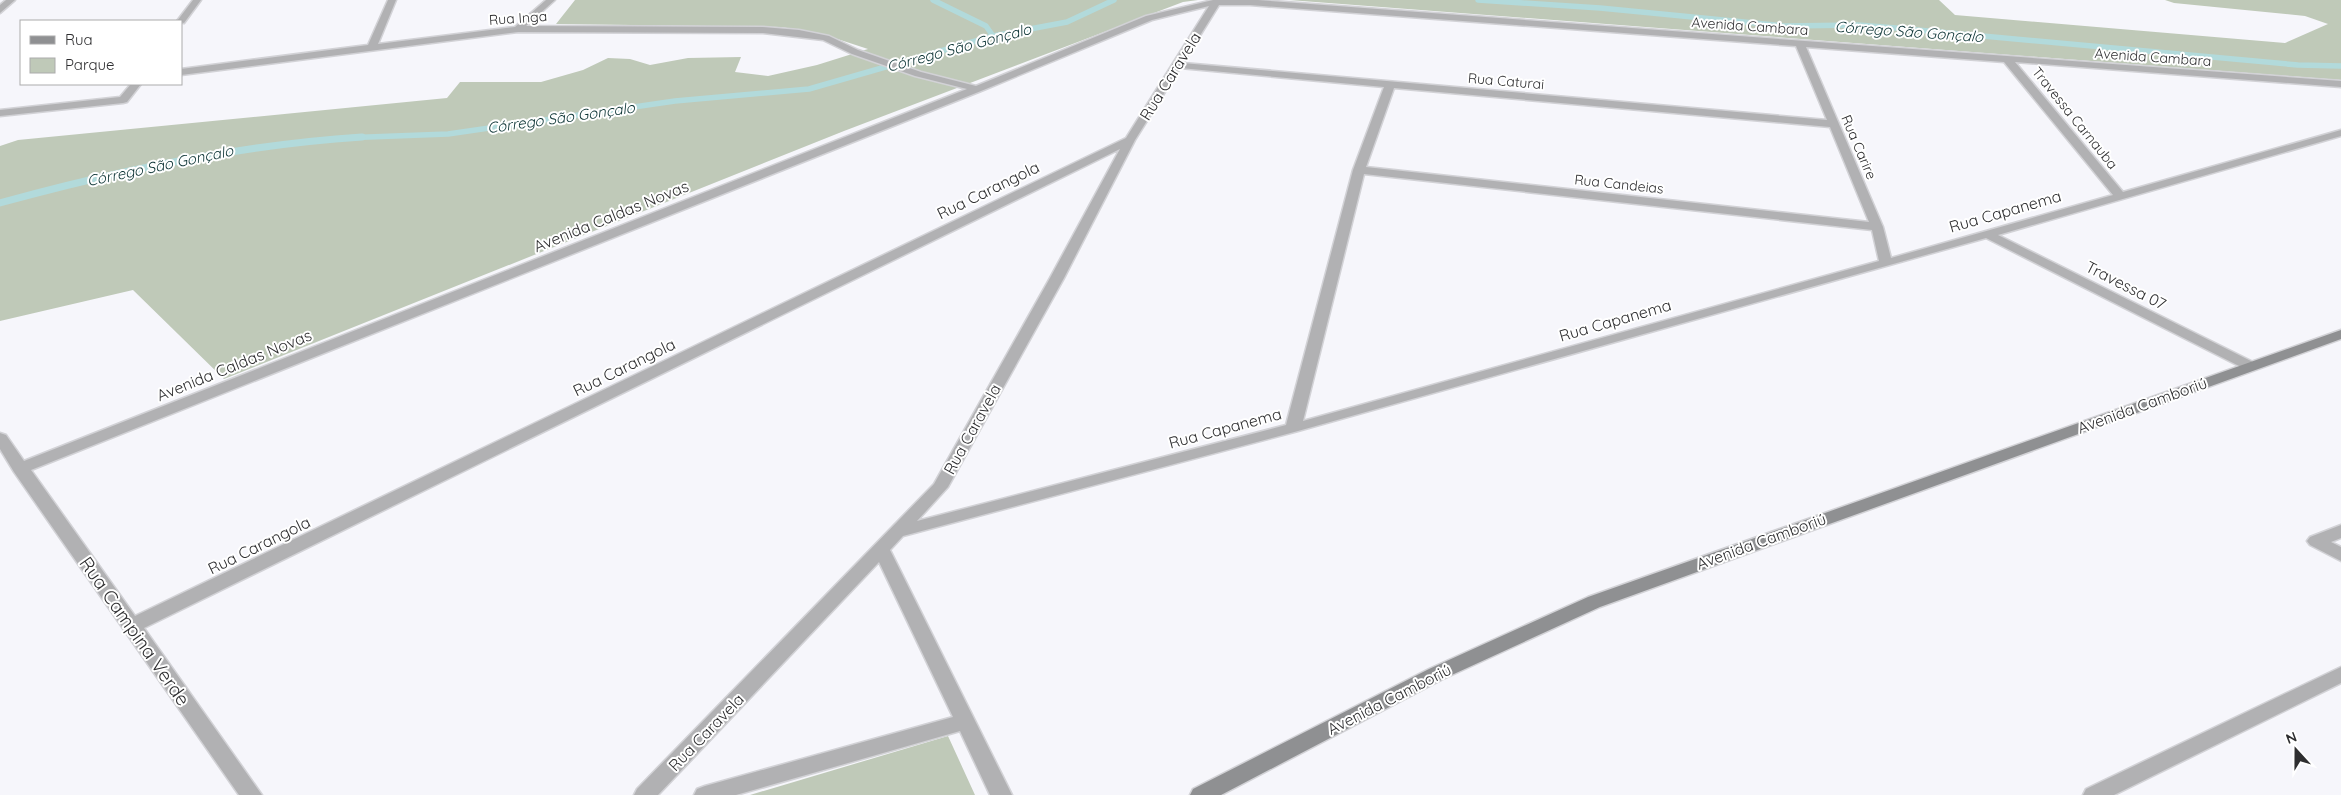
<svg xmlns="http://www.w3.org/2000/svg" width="2341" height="795" viewBox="0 0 2341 795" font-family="Quicksand,sans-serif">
<rect width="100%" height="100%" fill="#f6f6fb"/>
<path fill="#bfc9b8" d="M575 0H1198L1183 2 844 131 224 379 133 290 0 321V146L18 140 447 98 460 82H541L583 70 608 58 630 59 650 65 688 58 741 57 735 72 768 76 817 65 868 49 819 33 781 27 556 24Z
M1289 0H1939L1955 15 2285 43 2328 24 2305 16 2174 3 2165 0H2341V80Z
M948 736 975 795H750Z"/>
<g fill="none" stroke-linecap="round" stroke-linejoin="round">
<path stroke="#b2dadb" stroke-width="5.5" d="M933 0 986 26 993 36
M1478 0 1600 8 1784 26 1858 25 1896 28 2298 65 2341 66
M342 138 448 134 675 101 809 89 993 36 1067 22 1114 0"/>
<path stroke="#b2dadb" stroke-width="7" d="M0 203C119 170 239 145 362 137"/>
<defs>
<path id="street" d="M6 0H15L0 13V5Z
M193 0H201L184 23 177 21Z
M388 0H396L378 44 515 27 546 0H555L526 26 763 27 799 30 829 36 858 50 921 72 976 86 1146 16 1213 0H1258L2341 81V87L2015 62 2123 192 2341 130V136L1998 235 2255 363 2257 366 2255 369H2245L1986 238 1298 431 903 536 890 550 1012 795H990L960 731 736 795H694L697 789 705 786 953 717 879 562 658 795H634L637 789 934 484 1050 278 1120 149 144 628 262 795H239L14 472 0 449V433L6 435 24 461 967 89 915 76 852 54 823 40 763 33 518 32 181 75V69L368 45ZM1219 5H1250L1796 46 1827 120 1183 63ZM1209 6 1126 138 135 616 31 470 981 91 1152 20ZM1806 47 2004 62 2113 195 1891 258 1883 227ZM1180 68 1384 87 1353 170 1286 425 917 521 948 487 1064 278 1135 140ZM1394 88 1830 127 1869 222 1366 167ZM1364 174 1872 230 1879 261 1303 421Z
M131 84H141L127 102 123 103 0 116V110L120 97Z
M2341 525V538L2331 542 2341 547V561L2310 545 2307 541 2310 537Z
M2341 667V683L2114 795H2083L2086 789Z"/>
<path id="secondary" d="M2341 330V339L1600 607 1443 679 1221 795H1190L1193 789 1429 669 1588 597Z"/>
</defs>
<use href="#street" stroke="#d2d2d6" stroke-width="3"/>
<use href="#secondary" stroke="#d2d2d6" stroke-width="3"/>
<use href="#street" fill="#b1b1b3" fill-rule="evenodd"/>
<use href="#secondary" fill="#8f9092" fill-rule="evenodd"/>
</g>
<g text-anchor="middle" stroke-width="4" stroke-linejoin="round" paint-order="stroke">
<g font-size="14" fill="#2e2e30" stroke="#fff">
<text transform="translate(518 18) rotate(-4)" y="5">Rua Inga</text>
<text transform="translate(1750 26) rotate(4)" y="5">Avenida Cambara</text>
<text transform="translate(2153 57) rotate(4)" y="5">Avenida Cambara</text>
<text transform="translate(1506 81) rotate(5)" y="5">Rua Caturai</text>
<text transform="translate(2075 118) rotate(51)" y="5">Travessa Carnauba</text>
<text transform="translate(1859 147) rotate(67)" y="5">Rua Carire</text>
<text transform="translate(1619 184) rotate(6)" y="5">Rua Candeias</text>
</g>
<g font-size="15" font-style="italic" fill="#0b3334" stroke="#fff">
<text transform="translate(1909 32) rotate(4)" y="5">Córrego São Gonçalo</text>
<text transform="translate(959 48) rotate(-15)" y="5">Córrego São Gonçalo</text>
<text transform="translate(561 118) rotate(-8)" y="5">Córrego São Gonçalo</text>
<text transform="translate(160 166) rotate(-12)" y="5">Córrego São Gonçalo</text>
</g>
<g font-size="16" fill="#2e2e30" stroke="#fff">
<text transform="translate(1170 76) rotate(-58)" y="6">Rua Caravela</text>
<text transform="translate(988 190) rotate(-26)" y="6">Rua Carangola</text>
<text transform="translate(2005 211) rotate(-16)" y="6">Rua Capanema</text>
<text transform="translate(611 216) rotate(-22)" y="6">Avenida Caldas Novas</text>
<text transform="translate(2126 285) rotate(27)" y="6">Travessa 07</text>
<text transform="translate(1615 320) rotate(-16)" y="6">Rua Capanema</text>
<text transform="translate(234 365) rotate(-22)" y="6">Avenida Caldas Novas</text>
<text transform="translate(624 367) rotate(-26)" y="6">Rua Carangola</text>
<text transform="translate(2142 405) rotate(-20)" y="6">Avenida Camboriú</text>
<text transform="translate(1225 428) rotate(-15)" y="6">Rua Capanema</text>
<text transform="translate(972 429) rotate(-61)" y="6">Rua Caravela</text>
<text transform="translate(1761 541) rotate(-20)" y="6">Avenida Camboriú</text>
<text transform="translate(259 545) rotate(-26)" y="6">Rua Carangola</text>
<text transform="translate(1389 699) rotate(-27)" y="6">Avenida Camboriú</text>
<text transform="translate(706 732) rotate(-46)" y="6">Rua Caravela</text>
</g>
<g font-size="19" fill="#2e2e30" stroke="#fff">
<text transform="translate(135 631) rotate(55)" y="7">Rua Campina Verde</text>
</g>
</g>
<rect x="20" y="20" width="162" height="65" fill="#ffffff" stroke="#ababac"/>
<rect x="30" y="36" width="25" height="8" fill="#8f9092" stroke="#ababac"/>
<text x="65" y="45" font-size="15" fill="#2e2e30">Rua</text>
<rect x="30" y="58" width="25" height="15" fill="#bfc9b8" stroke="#ababac"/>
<text x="65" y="70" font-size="15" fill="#2e2e30">Parque</text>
<g transform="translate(2296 750) rotate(339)" stroke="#ffffff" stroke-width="4" paint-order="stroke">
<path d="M0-4L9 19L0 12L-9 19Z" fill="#2e2e30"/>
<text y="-8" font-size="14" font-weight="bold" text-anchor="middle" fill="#2e2e30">N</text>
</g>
</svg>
